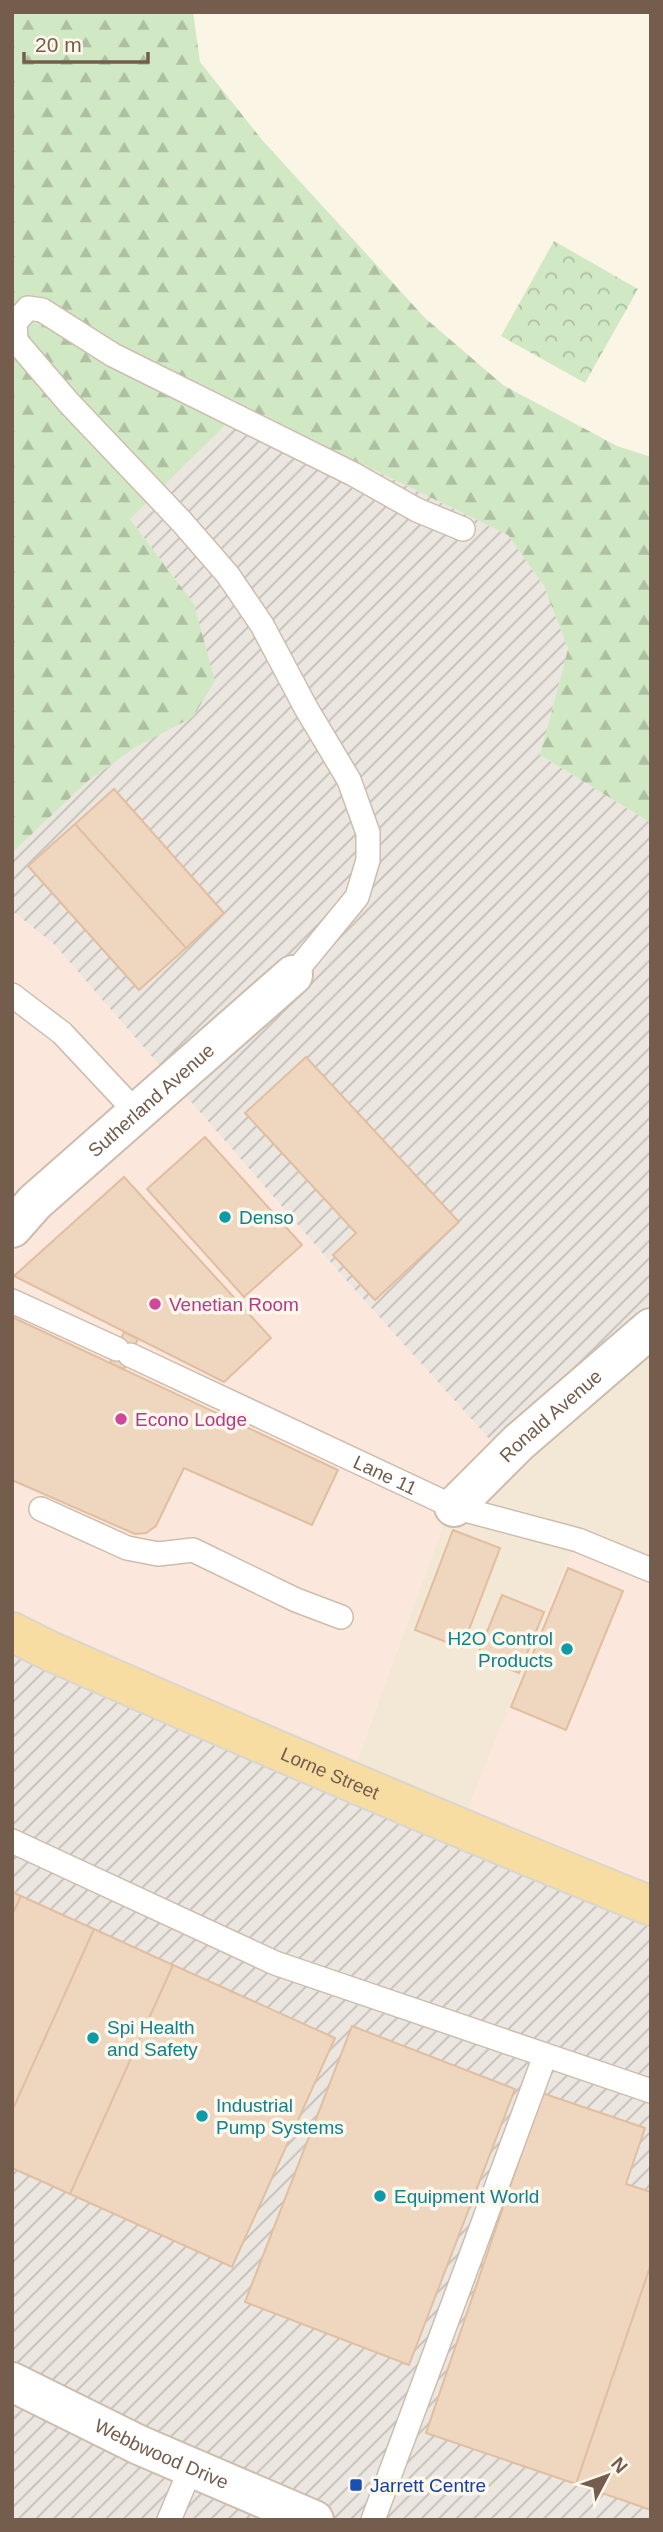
<svg xmlns="http://www.w3.org/2000/svg" width="663" height="2532" viewBox="0 0 663 2532" font-family="Arial,sans-serif">
<defs>
<pattern id="industrial-furrows" width="10" height="10" patternUnits="userSpaceOnUse" patternTransform="scale(1.75)"><rect width="10" height="10" fill="#ece6e0"/><path d="M-1 1l2-2M0 10L10 0M9 11l2-2" fill="none" stroke="#c4beb8"/></pattern>
<pattern id="forest-firs" width="22" height="20" patternUnits="userSpaceOnUse" patternTransform="scale(1.75)"><rect width="22" height="20" fill="#d1e8c5"/><path d="M5 1l3.5 6h-7zM16 11l3.5 6h-7z" fill="#aebfa2"/></pattern>
<pattern id="park-crowns" width="20" height="18" patternUnits="userSpaceOnUse" patternTransform="scale(1.75)"><rect width="20" height="18" fill="#d1e8c5"/><path d="M2 6a3 3 0 1 1 6 0M12 15a3 3 0 1 1 6 0" fill="none" stroke="#aebfa2"/></pattern>
</defs>
<rect width="100%" height="100%" fill="#fbf5e6"/>
<path fill="#f3e7d5" d="M651 1321V1564L462 1823 351 1777 452 1500Z"/>
<path fill="#fbe7db" d="M12 911 54 944 346 1280 501 1452 452 1500 351 1777 12 1628Z
M578 1534 651 1564V1902L462 1823Z"/>
<path fill="url(#industrial-furrows)" d="M244 407 508 535 544 586 568 649 540 755 651 823V1321L501 1452 346 1280 54 944 12 911V853L88 781 136 747 194 604 130 519Z
M12 1628 651 1902V2520H12Z"/>
<path fill="url(#forest-firs)" d="M12 12H193L200 62 263 141 425 318 503 385 617 446 651 457V823L540 755 568 649 544 586 508 535 244 407 130 519 194 604 215 681 193 717 136 747 88 781 12 853Z"/>
<path fill="url(#park-crowns)" d="M554 241 638 289 585 383 501 336Z"/>
<path fill="#efd6bf" stroke="#e1bea0" stroke-width="2" d="M114 789 224 913 186 948 75 824Z
M75 824 186 948 139 990 28 866Z
M306 1057 459 1222 375 1300 333 1255 356 1233 245 1113Z
M205 1137 302 1245 244 1297 147 1189Z
M124 1177 271 1338 224 1382 14 1276Z
M12 1317 338 1470 312 1525 184 1468 156 1526 146 1533 135 1534 12 1480Z
M124 1332 138 1339 124 1369 110 1363Z
M453 1530 500 1548 462 1648 415 1630Z
M568 1568 623 1591 566 1730 511 1707Z
M502 1595 544 1612 519 1673 477 1656Z
M12 1892 21 1896 12 1915Z
M21 1896 94 1929 12 2111V1915Z
M94 1929 173 1965 70 2194 12 2168V2111Z
M173 1965 335 2038 232 2267 70 2194Z
M352 2026 515 2089 409 2365 245 2302Z
M542 2093 645 2128 626 2184 651 2192V2264L576 2484 426 2433Z
M651 2264V2510L576 2484Z"/>
<g fill="none" stroke-linecap="round" stroke-linejoin="round">
<defs>
<g id="service">
<path d="M293 975 357 897 368 860V833L349 780 306 708 262 625 228 575 182 522 69 403 16 341 15 323 28 308 42 310 113 355 353 474 417 510 463 529"/>
<path d="M12 995 62 1033 136 1112"/>
<path d="M12 1301 117 1349"/>
<path id="s1" d="M130 1355 454 1507 578 1540 651 1570"/>
<path d="M41 1509 127 1548 158 1554 193 1550 296 1600 341 1617"/>
<path d="M12 1841 275 1963 651 2091"/>
<path d="M169 2520 191 2468"/>
<path d="M373 2520 545 2056"/>
</g>
<g id="minor">
<path id="s2" d="M12 1228 35 1202 293 975"/>
<path id="s3" d="M454 1507 519 1442 651 1328"/>
<path id="s4" d="M12 2382 139 2445 314 2520"/>
</g>
<g id="primary">
<path id="s5" d="M12 1632 50 1651C249 1739 449 1825 651 1906"/>
</g>
</defs>
<use href="#service" stroke="#cdbdad" stroke-width="26"/>
<use href="#minor" stroke="#cdbdad" stroke-width="42"/>
<use href="#primary" stroke="#dbd5d0" stroke-width="42"/>
<use href="#service" stroke="#fff" stroke-width="23"/>
<use href="#minor" stroke="#fff" stroke-width="38"/>
<use href="#primary" stroke="#f7dda2" stroke-width="38"/>
</g>
<g fill="#0f9aa8" stroke="#fef8ec" stroke-width="2.5">
<circle cx="225" cy="1217" r="7"/>
<circle cx="567" cy="1649" r="7"/>
<circle cx="93" cy="2038" r="7"/>
<circle cx="202" cy="2116" r="7"/>
<circle cx="380" cy="2196" r="7"/>
</g>
<g fill="#d1479c" stroke="#fef8ec" stroke-width="2.5">
<circle cx="155" cy="1304" r="7"/>
<circle cx="121" cy="1419" r="7"/>
</g>
<rect fill="#1a4fb4" stroke="#fef8ec" stroke-width="2.5" x="349" y="2478" width="14" height="14" rx="3.5"/>
<g text-anchor="middle" stroke-width="7" stroke-linejoin="round" paint-order="stroke">
<g font-size="19" fill="#745d4c" stroke="#fef8ec">
<text dy="7" stroke="none"><textPath href="#s2" startOffset="189">Sutherland Avenue</textPath></text>
<text dy="7" stroke="none"><textPath href="#s3" startOffset="133">Ronald Avenue</textPath></text>
<text dy="7" stroke="none"><textPath href="#s1" startOffset="282">Lane 11</textPath></text>
<text dy="7" stroke="none"><textPath href="#s5" startOffset="348">Lorne Street</textPath></text>
<text dy="7" stroke="none"><textPath href="#s4" startOffset="166">Webbwood Drive</textPath></text>
</g>
<g font-size="19" fill="#0d838f" stroke="#fef8ec" text-anchor="start">
<text x="239" y="1224">Denso</text>
<text x="553" y="1645" text-anchor="end">H2O Control<tspan x="553" dy="22">Products</tspan></text>
<text x="107" y="2034">Spi Health<tspan x="107" dy="22">and Safety</tspan></text>
<text x="216" y="2112">Industrial<tspan x="216" dy="22">Pump Systems</tspan></text>
<text x="394" y="2203">Equipment World</text>
</g>
<g font-size="19" fill="#b23c85" stroke="#fef8ec" text-anchor="start">
<text x="169" y="1311">Venetian Room</text>
<text x="135" y="1426">Econo Lodge</text>
</g>
<g font-size="19" fill="#164399" stroke="#fef8ec" text-anchor="start">
<text x="370" y="2492">Jarrett Centre</text>
</g>
</g>
<rect width="663" height="2532" fill="none" stroke="#745d4c" stroke-width="28"/>
<g transform="translate(607 2476) rotate(49)" stroke="#fef8ec" stroke-width="5" paint-order="stroke">
<path d="M0-5L12 26L0 18L-12 26Z" fill="#745d4c"/>
<text y="-10" font-size="19" font-weight="bold" text-anchor="middle" fill="#745d4c">N</text>
</g>
<path d="M24 52v10h124v-10" fill="none" stroke="#745d4c" stroke-width="3.5"/>
<text x="35" y="52" font-size="21" fill="#745d4c" stroke="#fef8ec" stroke-width="5" paint-order="stroke">20 m</text>
</svg>
